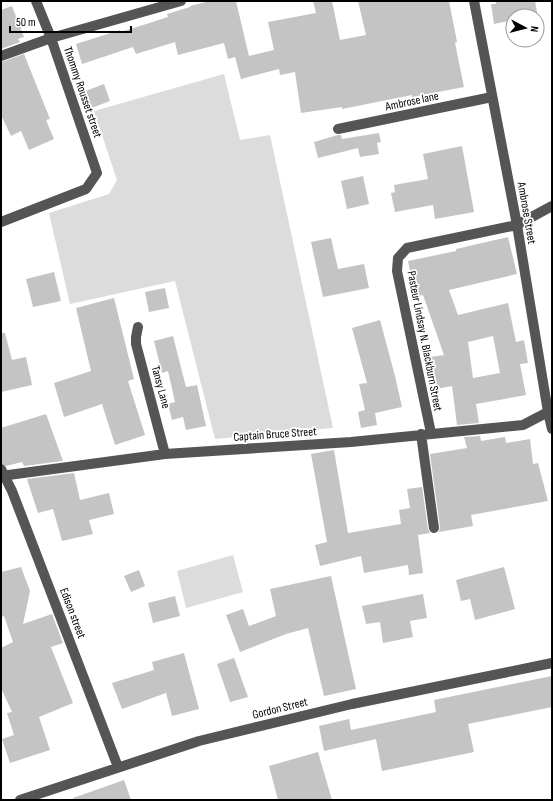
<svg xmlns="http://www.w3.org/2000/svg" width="553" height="801" viewBox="0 0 553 801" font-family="'Sofia Sans Condensed',sans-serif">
<rect width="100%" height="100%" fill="#fff"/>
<path fill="#dcdcdc" d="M224 74 240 140 270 135 333 428 215 439 175 281 70 304 49 213 109 194 117 180 94 111Z
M233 555 243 592 186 608 177 571Z"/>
<path fill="#c4c4c4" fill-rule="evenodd" d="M210 1H236L249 56 274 50 268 22 316 13 313 1H332L340 40 366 35 358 1H449L457 42 455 43 464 87 412 97V95L342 109V107L301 113 295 72 280 75 279 69 241 79 235 57 228 59 224 43 178 55 175 42 136 54 133 47 82 64 76 44 120 30 121 32 168 17 167 14 190 7V6Z
M495 1H535L538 17 513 16V20L494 24 491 4H496Z
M12 6 24 37 18 39 20 42 1 49V10Z
M24 54 50 119 46 120 54 139 29 150 21 131 11 136 1 115V62Z
M104 84 110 101 89 109 83 92Z
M379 133 381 142 377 143 379 154 360 157 358 148 318 158 314 142 338 135H341L342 139Z
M462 146 474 212 435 219 433 205 395 212 391 193 395 192 394 185 428 179 423 154Z
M363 176 369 204 347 209 341 181Z
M508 237 517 274 449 290 458 315 508 303 516 342 524 340 528 363 520 364 526 395 476 404 479 423 457 425 452 386 436 389 430 357 444 355 423 295 415 297 408 261 456 251V249ZM493 336 500 373 473 378 468 342Z
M331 238 338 269 364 264 369 288 323 297 311 242Z
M54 272 61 301 33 307 26 279Z
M165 288 169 308 149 312 145 292Z
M114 298 134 379 128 381 145 435 115 445 102 404 64 417 54 383 91 371 76 308Z
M380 320 395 376 402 407 375 413 377 425 361 428 358 412 365 410 359 384 367 383 352 328Z
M1 333H5L12 360 26 357 32 385 1 392Z
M173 336 186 387 197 385 206 426 186 430 183 417 172 420 168 404 175 402 168 371 162 373 154 341Z
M46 414 63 461 24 466 22 462 6 466 1 463V428Z
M480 436 481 441 505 437 506 443 530 439 533 464 538 463 548 501 471 515 473 526 439 532 440 527 430 454 467 448 464 437Z
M334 450 348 533 401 524 399 510 410 508 407 489 422 487 428 529 430 533 418 535 423 573 409 575 408 565 364 573 361 556 320 566 315 545 327 542 311 454Z
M74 473 80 500 109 493 114 514 89 520 93 534 62 541 53 509 38 513 27 479Z
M21 567 30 591 23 624 52 614 63 643 51 647 73 703 39 717 50 750 10 763 2 739 14 735 7 713 12 712 1 688V648L13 642 4 616 1 617V572Z
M504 567 515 609 475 620 470 599 461 601 456 580Z
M139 570 145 586 131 592 124 576Z
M331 576 356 689 324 696 308 628 286 634 240 652 226 615 243 609 249 626 276 616 270 589Z
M423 594 427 618 410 621 413 637 383 643 380 622 366 624 362 606Z
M175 596 180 616 153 623 148 603Z
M184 653 199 709 172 716 166 693 122 709 112 683 154 670 152 662Z
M234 658 248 697 230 702 217 664Z
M552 676V707L468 724 474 752 382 771 376 739 324 751 319 726 349 719 351 730 436 712 434 700Z
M318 752 332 800H278L269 766Z
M124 780 131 800H73V798Z"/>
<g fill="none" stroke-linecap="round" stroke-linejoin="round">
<path stroke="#555" stroke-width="10" d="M474 1 517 225 548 412 552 429
M1 56 51 38 181 1
M338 129 492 97
M1 222 86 189 97 173 51 38 36 1
M138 327 136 337V344L165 454
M431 433 397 271 398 258 407 248 517 225 552 206
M421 434 434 528
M1 469 12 491 118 767
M1 476 165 454 351 442 523 425 548 412
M20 800 199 741 352 704 552 663"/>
</g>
<g text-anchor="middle" stroke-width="3.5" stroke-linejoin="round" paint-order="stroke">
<g font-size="12" fill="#000" stroke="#fff">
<text transform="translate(83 92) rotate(71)" y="4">Thommy Rousset street</text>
<text transform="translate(412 101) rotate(-12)" y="4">Ambrose lane</text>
<text transform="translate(527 213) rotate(80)" y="4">Ambrose Street</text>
<text transform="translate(425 341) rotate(79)" y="4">Pasteur Lindsay N. Blackburn Street</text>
<text transform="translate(161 387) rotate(75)" y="4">Tansy Lane</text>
<text transform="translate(275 434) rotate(-4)" y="4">Captain Bruce Street</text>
<text transform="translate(73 613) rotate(69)" y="4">Edison street</text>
<text transform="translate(280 708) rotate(-14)" y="4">Gordon Street</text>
</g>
</g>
<rect width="553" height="801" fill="none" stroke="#000000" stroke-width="4"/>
<g transform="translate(525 28) rotate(97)"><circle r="19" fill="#ffffff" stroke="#999999"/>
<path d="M0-3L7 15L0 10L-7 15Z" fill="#000000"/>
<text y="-6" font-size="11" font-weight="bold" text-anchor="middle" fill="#000000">N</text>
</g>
<path d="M10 26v6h121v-6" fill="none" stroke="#000000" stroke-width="2"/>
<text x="16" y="26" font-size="12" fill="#000000" stroke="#ffffff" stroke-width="3" paint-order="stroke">50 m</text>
</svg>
